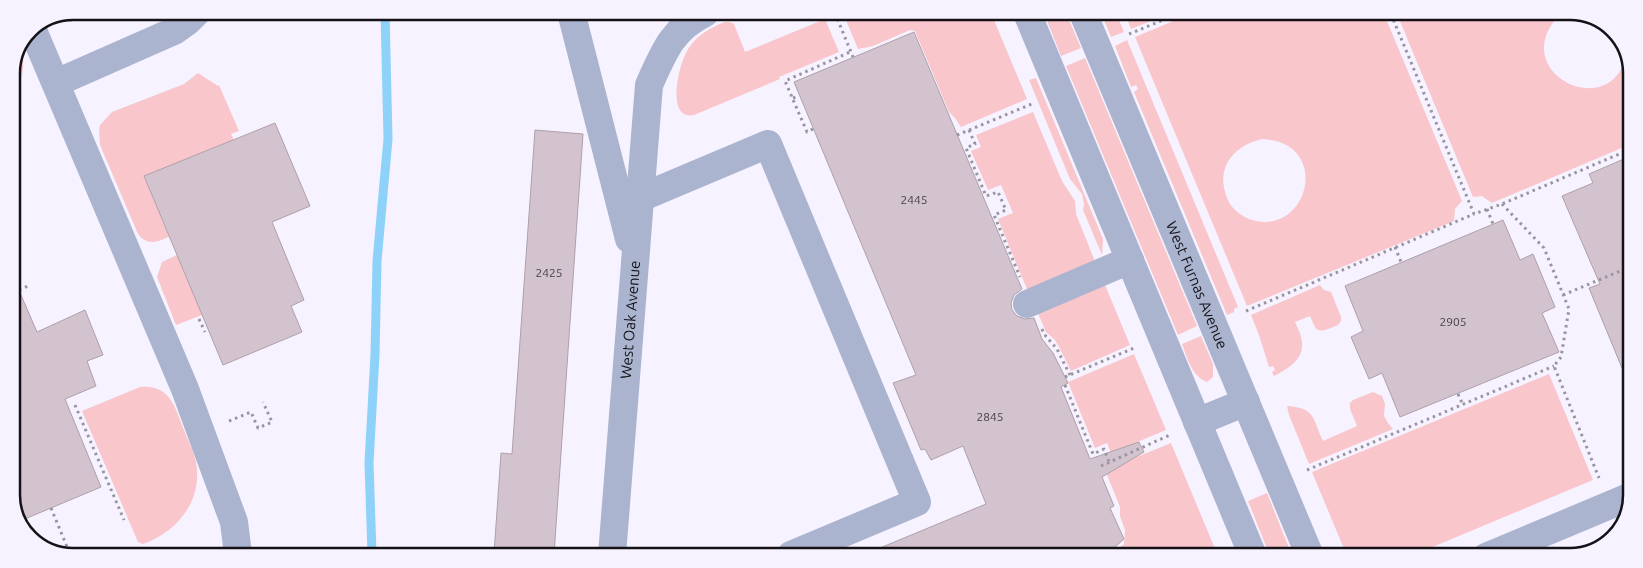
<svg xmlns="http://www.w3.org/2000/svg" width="1643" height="568" viewBox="0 0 1643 568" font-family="Ubuntu,sans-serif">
<rect width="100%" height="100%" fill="#f7f2ff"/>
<path fill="#f8c6cb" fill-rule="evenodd" d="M73 11H102L70 22H65L54 19Z
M843 13H991L1027 99 961 127 955 118 949 112 915 31 910 30 873 46 858 49Z
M1044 13H1066L1081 48 1061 56Z
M1101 13H1116L1124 32 1111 37Z
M1125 13 1168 14 1131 29Z
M1190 14H1384L1462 201 1455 209 1454 221 1247 306 1135 37ZM1262 139C1271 140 1280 141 1288 146 1325 169 1299 234 1252 220 1242 217 1231 209 1227 198 1215 168 1233 146 1262 139Z
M1397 14H1560C1504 73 1612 124 1626 55L1632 68 1631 144 1492 203 1482 196 1473 197Z
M825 19 839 52 779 77 780 79 694 115C665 121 679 64 687 51 693 40 704 31 716 26 722 23 727 20 734 24L745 52Z
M1127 40 1238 307 1234 309V312L1227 315 1134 92 1138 89 1136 85 1131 87 1115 46Z
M22 46C25 63 23 82 14 97 6 78 14 63 22 46Z
M1085 58 1197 326 1178 335 1066 66Z
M198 73 218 86 219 85 239 131 231 134 234 140 144 176 169 237C157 242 147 246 138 234L100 145 99 131 100 125 112 112 184 84Z
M1036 78 1103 239 1102 255 1083 210 1084 204 1082 194 1070 179 1029 80Z
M1033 112 1062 181 1075 201 1076 214 1096 264 1029 294 998 219 1013 213 1001 185 988 190 971 151 981 147 976 135Z
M177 255 202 315 176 325 157 277 162 262Z
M1105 285 1130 345 1071 371 1059 347 1055 340 1046 332 1037 311Z
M1320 285 1324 290 1331 292 1341 317V321C1338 326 1335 326 1331 328 1315 334 1316 329 1310 316L1295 322C1297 327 1300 332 1301 337 1307 358 1289 368 1274 376L1272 372 1275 370 1273 366 1269 367 1259 335 1251 315Z
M1201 336 1213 364V377L1207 382C1192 377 1187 357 1182 344Z
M1134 354 1166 430 1111 453 1107 443 1095 448 1068 382Z
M1549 374 1593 480 1411 556H1347L1312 472Z
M140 387C170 384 175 407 184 430 188 441 194 451 196 462 203 501 177 532 143 544L138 542 82 411Z
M1373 392 1382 396 1385 404 1384 416 1388 423 1393 429 1309 464 1289 415 1287 406C1316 408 1312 418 1323 441L1357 426 1350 409V403L1353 400Z
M1171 443 1218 556H1111L1124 544 1125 530 1120 516V507L1105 470Z
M1267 493 1291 553 1292 556H1270L1248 501Z"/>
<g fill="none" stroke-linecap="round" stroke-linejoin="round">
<path stroke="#8ed2fa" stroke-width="9" d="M372 554 369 463 375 355 377 261 388 139 385 12"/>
</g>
<path fill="#d3c3ce" stroke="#aea0aa" d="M914 32 1022 289 1014 295 1011 303 1012 310 1017 316 1025 319 1034 318 1042 339 1053 353 1068 383 1061 387 1090 459 1139 442 1144 452 1102 477 1114 506 1110 508 1124 539 1105 556 863 555 986 504 963 446 931 460 925 449 921 450 893 383 916 375 794 82Z
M275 123 310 206 272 222 304 300 291 306 302 332 223 365 144 176Z
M535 130 583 134 554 555 494 554 501 453 512 454Z
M1631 156V181L1629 385 1589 288 1600 284 1562 196 1593 183 1589 174Z
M1503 220 1520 260 1533 254 1555 307 1542 313 1559 352 1400 417 1382 373 1369 379 1351 337 1363 331 1345 286Z
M11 272 37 332 85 310 103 355 87 361 96 386 65 399 101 487 20 521 11 500Z"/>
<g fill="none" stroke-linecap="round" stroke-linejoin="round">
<path stroke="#99959f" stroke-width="3" stroke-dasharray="2.5 4" stroke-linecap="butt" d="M835 13 853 57
M1391 14 1474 214 1502 204 1631 149
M1129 34 1178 14
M793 98 799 96
M813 129 807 132 785 81 850 52
M969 130 975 144 966 148 986 196 998 192 1006 210 994 215 1020 277
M957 135 1034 103
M1502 204 1544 248 1569 309 1561 357 1554 366 1599 478
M1487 209 1493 224
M1395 247 1401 262
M19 290 30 285
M1563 295 1630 267
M1246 311 1474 214
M199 319 205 332
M1042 329 1044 334 1057 349 1070 375
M1065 377 1134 348
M1065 385 1093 454 1104 449 1109 462
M1458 394 1463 405
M75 405 124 520
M229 421 251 412 258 428 272 422 263 402
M1101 466 1172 434
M1307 470 1554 366
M51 508 70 554"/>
<g stroke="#aab4cf" stroke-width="28">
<path d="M571 12 629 239"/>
<path d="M1027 13 1253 556"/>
<path id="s1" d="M1083 13 1310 556"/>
<path d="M32 28 185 389 234 522 238 554"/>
<path d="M56 83 174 31 188 21 197 12"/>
<path d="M640 198 768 144 917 502 791 555"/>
<path d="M1027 304 1130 260"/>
<path d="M1197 422 1246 402"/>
<path id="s2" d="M612 555 649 85C664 52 671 30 705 13"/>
<path d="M1486 557 1629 497"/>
</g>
</g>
<g text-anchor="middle" stroke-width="4.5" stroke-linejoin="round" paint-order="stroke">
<g font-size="12" fill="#443e45">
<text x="914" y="204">2445</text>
<text x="549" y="277">2425</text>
<text x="1453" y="326">2905</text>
<text x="990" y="421">2845</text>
</g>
<g font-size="15" fill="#141217" stroke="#f7f2ff">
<text dy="5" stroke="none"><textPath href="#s1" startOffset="295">West Furnas Avenue</textPath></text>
<text dy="5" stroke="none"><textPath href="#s2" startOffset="236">West Oak Avenue</textPath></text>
</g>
</g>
<path d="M0 0H1643V568H0ZM73 20H1570A53 53 0 0 1 1623 73V495A53 53 0 0 1 1570 548H73A53 53 0 0 1 20 495V73A53 53 0 0 1 73 20Z" fill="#f7f2ff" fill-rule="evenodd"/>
<path fill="none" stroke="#141217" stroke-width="2.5" d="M73 20H1570A53 53 0 0 1 1623 73V495A53 53 0 0 1 1570 548H73A53 53 0 0 1 20 495V73A53 53 0 0 1 73 20Z"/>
</svg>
